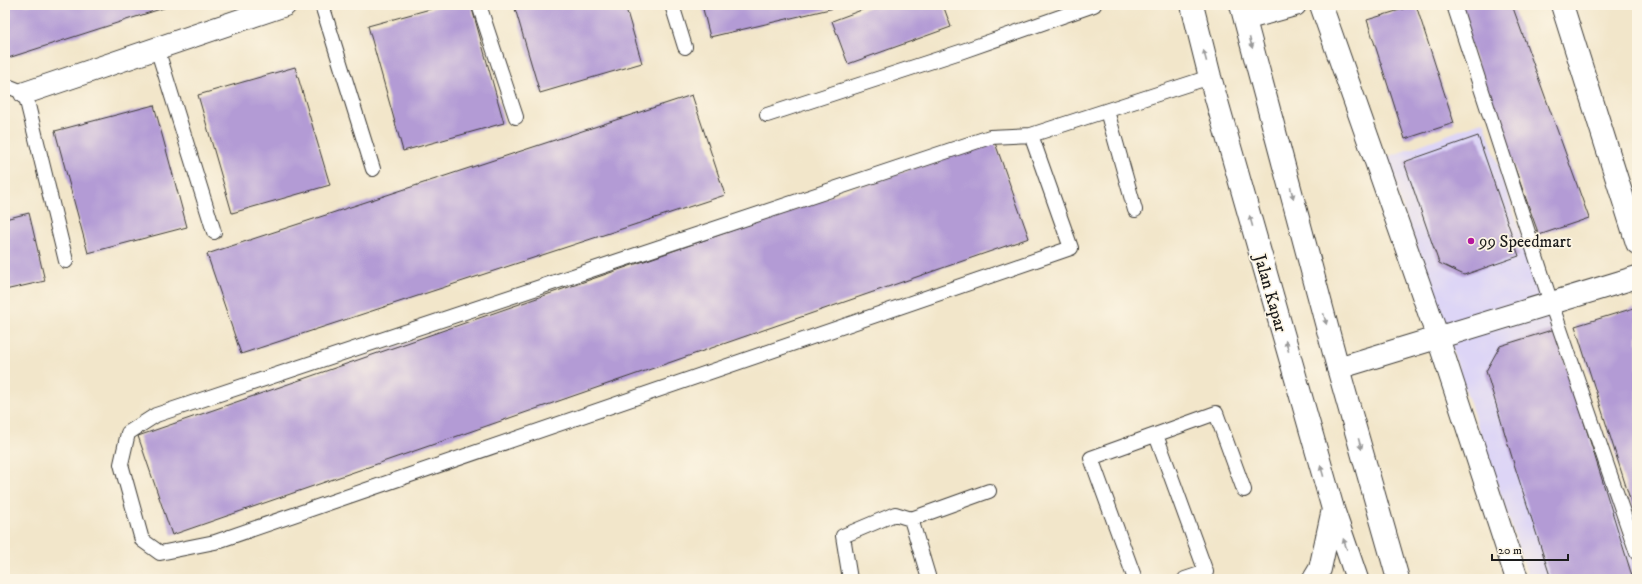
<svg xmlns="http://www.w3.org/2000/svg" width="1642" height="584" viewBox="0 0 1642 584" font-family="'IM FELL DW Pica',serif">
<rect width="100%" height="100%" fill="#fcf5e5"/>
<filter id="ink" filterUnits="userSpaceOnUse"><feTurbulence type="fractalNoise" baseFrequency=".025" numOctaves="2"/><feDisplacementMap in="SourceGraphic" scale="8" xChannelSelector="R" yChannelSelector="G"/><feConvolveMatrix kernelMatrix="1 2 1 2 8 2 1 2 1" color-interpolation-filters="sRGB"/></filter>
<filter id="wash" filterUnits="userSpaceOnUse"><feTurbulence type="fractalNoise" baseFrequency=".012" numOctaves="4" result="noise"/><feDisplacementMap in="SourceGraphic" scale="16" xChannelSelector="R" yChannelSelector="G"/><feGaussianBlur stdDeviation="0.9" result="paint"/><feColorMatrix in="noise" values="0 0 0 0 0 0 0 0 0 0 0 0 0 0 0 0 0 1.4 0 .05"/><feComposite in="paint" operator="in"/></filter>
<g filter="url(#wash)">
<rect width="100%" height="100%" fill="#f2e6ca"/>
<path fill="#ddd5f6" d="M1484 121 1547 314 1637 572V579H1529L1429 281 1385 158Z"/>
<g id="blocks">
<path fill="#b39bd5" d="M5 5H173L5 59Z
M445 5H471L504 123 403 151 368 26Z
M514 5H625L642 63 540 93Z
M702 5H834V8L710 37Z
M875 5H943L951 27 848 64 832 21Z
M1416 5 1454 123 1405 139 1367 20Z
M1456 5H1512L1589 218 1539 235Z
M295 67 330 185 232 213 198 95Z
M692 95 725 195 241 354 207 254Z
M154 105 187 227 88 253 55 131Z
M1478 136 1519 256 1464 275 1439 263 1404 162Z
M994 140 1029 238 172 535 138 436Z
M29 213 45 281 5 290V219Z
M1634 308 1637 317V521L1575 326Z
M1555 329 1605 489 1633 579H1551L1514 464 1486 371 1500 346Z"/>
</g>
</g>
<g filter="url(#ink)">
<use href="#blocks" fill-opacity="0" stroke="#3c3a36" stroke-width="1"/>
<g fill="none" stroke-linecap="round" stroke-linejoin="round">
<defs>
<path id="lane" d="M322 5 373 169
M479 5 516 117
M672 5 685 47
M1454 5 1551 303 1637 553
M157 48 214 232
M5 85 25 93 66 261
M1107 111 1135 210
M767 115 960 52 1094 5
M1031 135 1071 248 215 542 160 553 142 540 121 464 128 433 156 415 990 137 1031 135 1210 77
M1156 435 1206 572 1185 579
M850 579 843 536 895 514 911 519
M929 579 911 519 989 491
M1135 579 1091 458 1216 413 1244 490"/>
<path id="street" d="M1321 5 1438 338 1517 579
M1562 5 1637 243
M1245 19 1295 5
M25 93 285 5
M1338 368 1637 277"/>
<path id="highway" d="M1192 5 1210 77 1333 509 1357 579
M1241 5 1338 368 1398 579
M1314 579 1320 569 1333 509"/>
</defs>
<use href="#lane" stroke="#3c3a36" stroke-width="16"/>
<use href="#street" stroke="#3c3a36" stroke-width="24"/>
<use href="#highway" stroke="#3c3a36" stroke-width="24"/>
<use href="#lane" stroke="#fff" stroke-width="14"/>
<use href="#street" stroke="#fff" stroke-width="22"/>
<use href="#highway" stroke="#fff" stroke-width="22"/>
</g>
<defs><path id="oneway-solid" d="M-6-.8H1V-3.2L6.5 0L1 3.2V.8H-6Z"/></defs>
<g fill="#999">
<use href="#oneway-solid" transform="translate(1251 43) rotate(75)"/>
<use href="#oneway-solid" transform="translate(1205 56) rotate(-105)"/>
<use href="#oneway-solid" transform="translate(1292 193) rotate(75)"/>
<use href="#oneway-solid" transform="translate(1251 221) rotate(-106)"/>
<use href="#oneway-solid" transform="translate(1325 319) rotate(75)"/>
<use href="#oneway-solid" transform="translate(1287 346) rotate(-106)"/>
<use href="#oneway-solid" transform="translate(1360 444) rotate(74)"/>
<use href="#oneway-solid" transform="translate(1322 471) rotate(-106)"/>
<use href="#oneway-solid" transform="translate(1345 544) rotate(-109)"/>
</g>
</g>
<circle fill="#b5179e" stroke="#fcf5e5" stroke-width="1.5" cx="1471" cy="241" r="4"/>
<g text-anchor="middle" stroke-width="3.5" stroke-linejoin="round" paint-order="stroke">
<g font-size="17" fill="#1c1c1c" stroke="#fcf5e5" text-anchor="start">
<text x="1479" y="247">99 Speedmart</text>
</g>
<g font-size="17" fill="#1c1c1c" stroke="#fcf5e5">
<text transform="translate(1271 293) rotate(74)" y="6">Jalan Kapar</text>
</g>
</g>
<rect width="1642" height="584" fill="none" stroke="#fcf5e5" stroke-width="20"/>
<path d="M1492 554v6h76v-6" fill="none" stroke="#1c1c1c" stroke-width="2"/>
<text x="1498" y="554" font-size="12" fill="#1c1c1c" stroke="#fcf5e5" stroke-width="3" paint-order="stroke">20 m</text>
</svg>
